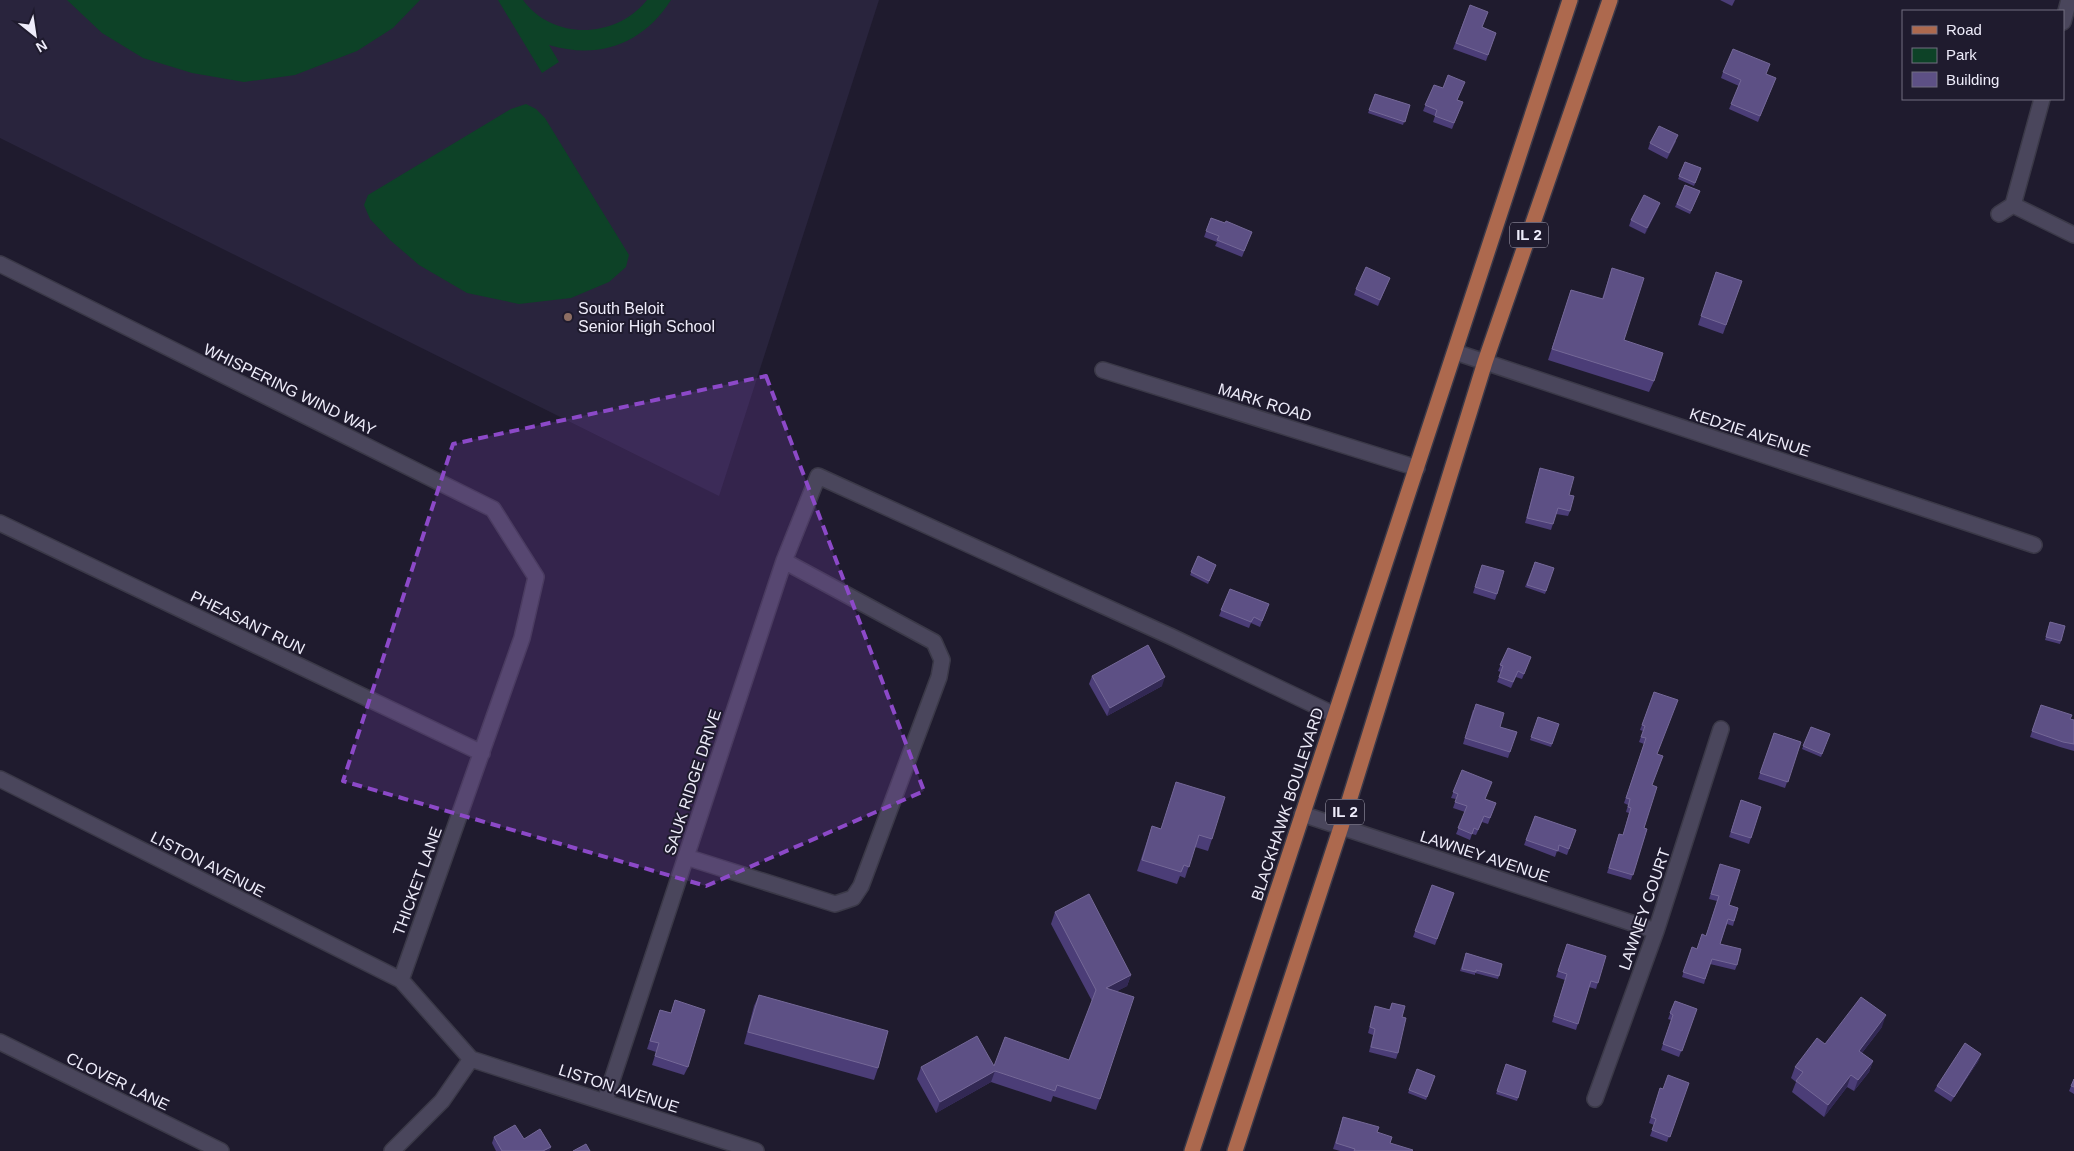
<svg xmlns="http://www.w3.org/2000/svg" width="2074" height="1151" viewBox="0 0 2074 1151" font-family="Helvetica,sans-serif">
<rect width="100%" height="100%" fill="#1f1b2e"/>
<path fill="#29243d" d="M0 0H879L719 496 0 138Z"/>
<path fill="#0d4227" d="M67 0H420L393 28 357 51 295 75 244 82 192 73 143 58 102 33Z
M498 0H523C553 41 616 39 647 0H671C643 44 599 60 549 45L559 62 542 73Z
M526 104 536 109 545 118 629 255 626 267 609 282 571 298 519 304 467 293 419 265 390 240 370 219 364 205 368 195 511 109Z"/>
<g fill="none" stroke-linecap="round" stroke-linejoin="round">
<defs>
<path id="minor" d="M2063 22 2069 0
M2013 205 2074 235
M1999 214 2013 205 2042 99
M0 264 493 509 536 577 522 638 401 980 471 1059 442 1101 392 1151
M1455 352 2034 545
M1103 370 1417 468
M0 523 482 753
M0 779 401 980
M1302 814 1656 931
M686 857 835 904 853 898 861 886 939 677 942 660 934 642 784 561
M0 1042 221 1151
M471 1059 756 1151
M1595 1099 1656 931 1721 729
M605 1101 784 561 818 476 1172 637 1335 715"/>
<path id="major" d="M1192 1151 1570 0
M1235 1151 1341 827 1485 362 1610 0"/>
</defs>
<use href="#minor" stroke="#3b3948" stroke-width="18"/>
<use href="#major" stroke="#3b3948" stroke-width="18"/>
<use href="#minor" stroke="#4a465c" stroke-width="15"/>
<use href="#major" stroke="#ad694e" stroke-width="15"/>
</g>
<path fill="#4b3d77" d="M1720 0H1735L1732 6Z
M1470 5 1482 27 1496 33 1486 61 1453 49Z
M1723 72 1766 74 1774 83 1758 122 1729 109 1739 86 1721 78Z
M1434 85 1458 100 1463 102 1452 129 1433 122 1435 116 1423 111Z
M1375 94 1410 105 1403 125 1368 113Z
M1676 141 1667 159 1648 149 1650 143Z
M1685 162 1701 168 1694 186 1678 179Z
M1685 185 1700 191 1690 214 1675 207Z
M1660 203 1645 234 1629 226 1631 220Z
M1211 218 1225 223 1252 232 1242 257 1215 246 1217 242 1204 237Z
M1612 268 1624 340 1654 381 1649 392 1548 360 1571 290 1602 299Z
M1716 272 1742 281 1723 334 1698 325Z
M1390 278 1378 306 1354 295 1356 289Z
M1540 468 1569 495 1570 511 1568 516 1556 514 1551 530 1525 523Z
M1198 556 1216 565 1208 584 1190 575Z
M1535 562 1554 568 1545 594 1525 587Z
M1480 570 1497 594 1495 600 1473 593Z
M1230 589 1269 604 1260 627 1251 623 1249 628 1219 616Z
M2050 622 2065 626 2060 644 2045 640Z
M1508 648 1531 657 1522 679 1516 677 1511 688 1497 682 1501 672 1498 671Z
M1092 676 1162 686 1107 716 1089 684Z
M1654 692 1657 754 1644 828 1647 829 1631 880 1607 873 1619 834 1623 835 1629 813 1626 812 1628 805 1624 803 1644 744 1639 742 1643 731 1640 730Z
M2041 705 2070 719 2074 720V751L2060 747 2030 737Z
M1473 710 1500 727 1517 732 1508 758 1463 744Z
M1538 717 1559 724 1551 747 1530 740Z
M1811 727 1830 734 1821 757 1802 749Z
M1774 733 1801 742 1785 788 1758 779Z
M1462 770 1485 799 1496 803 1488 824 1482 822 1476 835 1472 834 1470 840 1456 834 1465 812 1453 808 1456 799 1451 798Z
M1176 782 1212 839 1208 851 1195 847 1185 878 1180 876 1177 884 1137 871 1152 826 1161 829Z
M1741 800 1761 807 1749 844 1729 837Z
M1535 816 1576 830 1567 855 1557 851 1555 857 1524 845Z
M1718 869 1729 905 1738 908 1733 926 1727 924 1720 944 1737 965 1735 970 1710 964 1704 984 1682 977 1692 947 1697 949 1706 936 1717 901 1709 899Z
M1432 885 1454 893 1435 945 1413 937Z
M1055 912 1131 975 1127 986 1117 991 1100 1099 1096 1110 1053 1096 1051 1102 991 1082 936 1113 917 1079 921 1067 994 1066 1069 1060 1092 1001 1051 924Z
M1567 944 1606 956 1596 989 1589 987 1576 1030 1552 1022 1565 980 1556 977Z
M1466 953 1502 964 1498 979 1475 973V975L1460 971Z
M759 995 878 1068 874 1080 744 1044 754 1006Z
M675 1000 688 1067 684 1075 652 1065 656 1052 647 1049 660 1010 671 1013Z
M1675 1001 1697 1009 1679 1057 1661 1050 1671 1020 1668 1019Z
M1392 1003 1402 1017 1398 1053 1396 1059 1369 1052 1373 1035 1368 1033 1375 1006 1389 1010Z
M1882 1027 1862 1053 1873 1061 1869 1072 1854 1091 1847 1087 1824 1117 1792 1092 1796 1082 1791 1078 1795 1067 1825 1044Z
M1979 1060 1951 1102 1934 1091 1937 1086Z
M1506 1064 1526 1071 1517 1101 1496 1094Z
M1417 1069 1435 1076 1426 1100 1408 1093Z
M2074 1079V1094L2069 1091Z
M1689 1083 1667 1142 1650 1136 1654 1125 1649 1123 1660 1088 1663 1089Z
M1343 1117 1377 1132 1390 1143 1412 1151H1340L1333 1149Z
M494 1137 524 1139 551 1147 549 1151H496L492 1143Z"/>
<path fill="#322854" d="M1660 203 1658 209 1645 234 1647 228Z
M1165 677 1162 686 1107 716 1110 708Z
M1131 975 1127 986 1102 999 1106 988Z
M1886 1015 1882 1027 1855 1062 1859 1051Z
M1981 1054 1979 1060 1951 1102 1954 1097Z
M1873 1061 1869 1072 1854 1091 1858 1080Z
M995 1071 991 1082 936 1113 940 1102Z
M1851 1075 1847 1087 1824 1117 1828 1105Z
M551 1147 549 1151H543Z"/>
<path fill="#5d5085" stroke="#746897" d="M1470 5 1488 12 1482 27 1496 33 1488 55 1456 43Z
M1733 49 1770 64 1766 74 1776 78 1760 116 1731 104 1741 80 1723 72Z
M1448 75 1465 82 1457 100 1463 102 1454 123 1435 116 1437 110 1425 105 1434 85 1443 88Z
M1375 94 1410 105 1405 122 1369 110Z
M1659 126 1678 135 1669 153 1650 143Z
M1685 162 1701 168 1695 183 1679 176Z
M1685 185 1700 191 1691 211 1677 204Z
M1644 195 1660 203 1647 228 1631 220Z
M1211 218 1225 223 1226 221 1252 232 1244 251 1217 240 1219 236 1206 231Z
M1366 267 1390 278 1380 300 1356 289Z
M1612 268 1644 278 1624 340 1663 353 1654 381 1552 349 1571 290 1603 299Z
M1716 272 1742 281 1726 325 1701 316Z
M1540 468 1574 477 1569 495 1574 496 1570 511 1558 508 1553 524 1527 518Z
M1198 556 1216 565 1209 581 1191 572Z
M1535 562 1554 568 1546 591 1527 585Z
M1482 565 1504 571 1497 594 1475 587Z
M1230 589 1269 604 1262 621 1254 617 1251 622 1221 610Z
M2050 622 2065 626 2061 641 2046 637Z
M1148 645 1165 677 1110 708 1092 676Z
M1508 648 1531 657 1524 674 1518 671 1513 682 1499 677 1503 666 1500 665Z
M1654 692 1678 700 1657 754 1663 756 1652 785 1657 787 1644 828 1647 829 1633 875 1609 868 1619 834 1623 835 1631 808 1628 807 1630 799 1626 798 1646 738 1641 737 1645 726 1642 725Z
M1476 704 1504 713 1500 727 1517 732 1510 752 1465 738Z
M2041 705 2072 715 2070 719 2074 720V744L2063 742 2032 731Z
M1538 717 1559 724 1552 744 1531 737Z
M1811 727 1830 734 1822 754 1803 746Z
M1774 733 1801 742 1788 782 1760 773Z
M1462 770 1492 782 1485 799 1496 803 1490 818 1484 816 1478 830 1474 828 1472 834 1458 828 1467 806 1455 802 1458 794 1453 792Z
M1176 782 1225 797 1212 839 1199 835 1189 867 1184 865 1181 872 1142 860 1152 826 1161 829Z
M1741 800 1761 807 1751 838 1731 832Z
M1535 816 1576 830 1569 849 1559 845 1558 851 1526 840Z
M1720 864 1740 870 1729 905 1738 908 1734 921 1728 919 1720 944 1741 949 1737 965 1712 959 1705 979 1683 972 1692 947 1697 949 1702 934 1706 936 1719 896 1711 894Z
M1432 885 1454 893 1437 939 1415 931Z
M1089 894 1131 975 1106 988 1134 997 1100 1099 1057 1085 1055 1091 995 1071 940 1102 921 1067 977 1036 994 1066 1005 1037 1069 1060 1096 990 1055 912Z
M1567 944 1606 956 1598 983 1591 981 1578 1024 1554 1016 1567 974 1558 971Z
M1466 953 1502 964 1499 976 1476 970V972L1462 969Z
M759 995 888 1031 878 1068 748 1032Z
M1861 997 1886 1015 1859 1051 1873 1061 1858 1080 1851 1075 1828 1105 1796 1081 1803 1072 1795 1067 1817 1038 1825 1044Z
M675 1000 705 1010 688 1067 655 1056 659 1043 650 1041 660 1010 671 1013Z
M1675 1001 1697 1009 1682 1051 1663 1044 1673 1015 1670 1013Z
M1392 1003 1405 1006 1402 1017 1406 1018 1398 1053 1371 1047 1375 1029 1370 1027 1375 1006 1390 1010Z
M1965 1043 1981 1054 1954 1097 1937 1086Z
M1506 1064 1526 1071 1518 1098 1497 1091Z
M1417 1069 1435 1076 1427 1097 1409 1090Z
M1668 1075 1689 1083 1670 1137 1652 1130 1656 1119 1651 1117 1660 1088 1663 1089Z
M2074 1079V1087L2071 1086Z
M1343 1117 1379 1127 1377 1132 1392 1137 1390 1143 1413 1150 1412 1151H1354L1355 1149 1336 1143Z
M515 1125 524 1139 540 1129 551 1147 543 1151H502L494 1137Z
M586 1144 590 1151H573Z"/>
<path fill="#8c49c8" fill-opacity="0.2" stroke="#8c49c8" stroke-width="4" stroke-dasharray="10 6" stroke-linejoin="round" d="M766 376 924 791 706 886 343 781 453 444Z"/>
<circle fill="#8d6e63" stroke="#1f1b2e" stroke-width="2" cx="568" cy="317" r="5"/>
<g text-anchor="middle" stroke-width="4" stroke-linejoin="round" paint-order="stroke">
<g fill="#1f1b2e" stroke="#b0adbd" stroke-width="1">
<rect x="1510" y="222.5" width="38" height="25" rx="4"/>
<rect x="1326" y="799.5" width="38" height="25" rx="4"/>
</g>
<g font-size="15" font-weight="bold" fill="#eeecfa">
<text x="1529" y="240">IL 2</text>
<text x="1345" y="817">IL 2</text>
</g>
<g font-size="16" fill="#eeecfa" stroke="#1f1b2e" text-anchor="start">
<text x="578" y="314">South Beloit<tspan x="578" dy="18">Senior High School</tspan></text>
</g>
<g font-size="16" fill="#eeecfa" stroke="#1f1b2e">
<text transform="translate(290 389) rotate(26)" y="6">WHISPERING WIND WAY</text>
<text transform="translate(1265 402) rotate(17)" y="6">MARK ROAD</text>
<text transform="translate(1750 432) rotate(18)" y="6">KEDZIE AVENUE</text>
<text transform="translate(248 622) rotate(26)" y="6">PHEASANT RUN</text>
<text transform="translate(692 782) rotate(-72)" y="6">SAUK RIDGE DRIVE</text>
<text transform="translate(1287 804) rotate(-72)" y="6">BLACKHAWK BOULEVARD</text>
<text transform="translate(1485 856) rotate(18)" y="6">LAWNEY AVENUE</text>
<text transform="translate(208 864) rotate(27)" y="6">LISTON AVENUE</text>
<text transform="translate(417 881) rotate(-70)" y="6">THICKET LANE</text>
<text transform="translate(1644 909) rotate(-71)" y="6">LAWNEY COURT</text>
<text transform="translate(118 1081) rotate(26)" y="6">CLOVER LANE</text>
<text transform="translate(619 1088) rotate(18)" y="6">LISTON AVENUE</text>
</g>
</g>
<rect x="1902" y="10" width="162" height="90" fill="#1f1b2e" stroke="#726f80"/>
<rect x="1912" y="26" width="25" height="8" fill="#ad694e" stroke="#726f80"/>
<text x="1946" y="35" font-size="15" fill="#eeecfa">Road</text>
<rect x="1912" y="48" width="25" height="15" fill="#0d4227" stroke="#726f80"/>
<text x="1946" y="60" font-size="15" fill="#eeecfa">Park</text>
<rect x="1912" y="72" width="25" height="15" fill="#5d5085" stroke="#726f80"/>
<text x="1946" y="85" font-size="15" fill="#eeecfa">Building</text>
<g transform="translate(35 35) rotate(150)" stroke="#1f1b2e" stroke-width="4" paint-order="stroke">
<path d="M0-4L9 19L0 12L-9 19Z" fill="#eeecfa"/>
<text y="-8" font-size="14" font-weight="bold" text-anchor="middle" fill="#eeecfa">N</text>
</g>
</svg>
